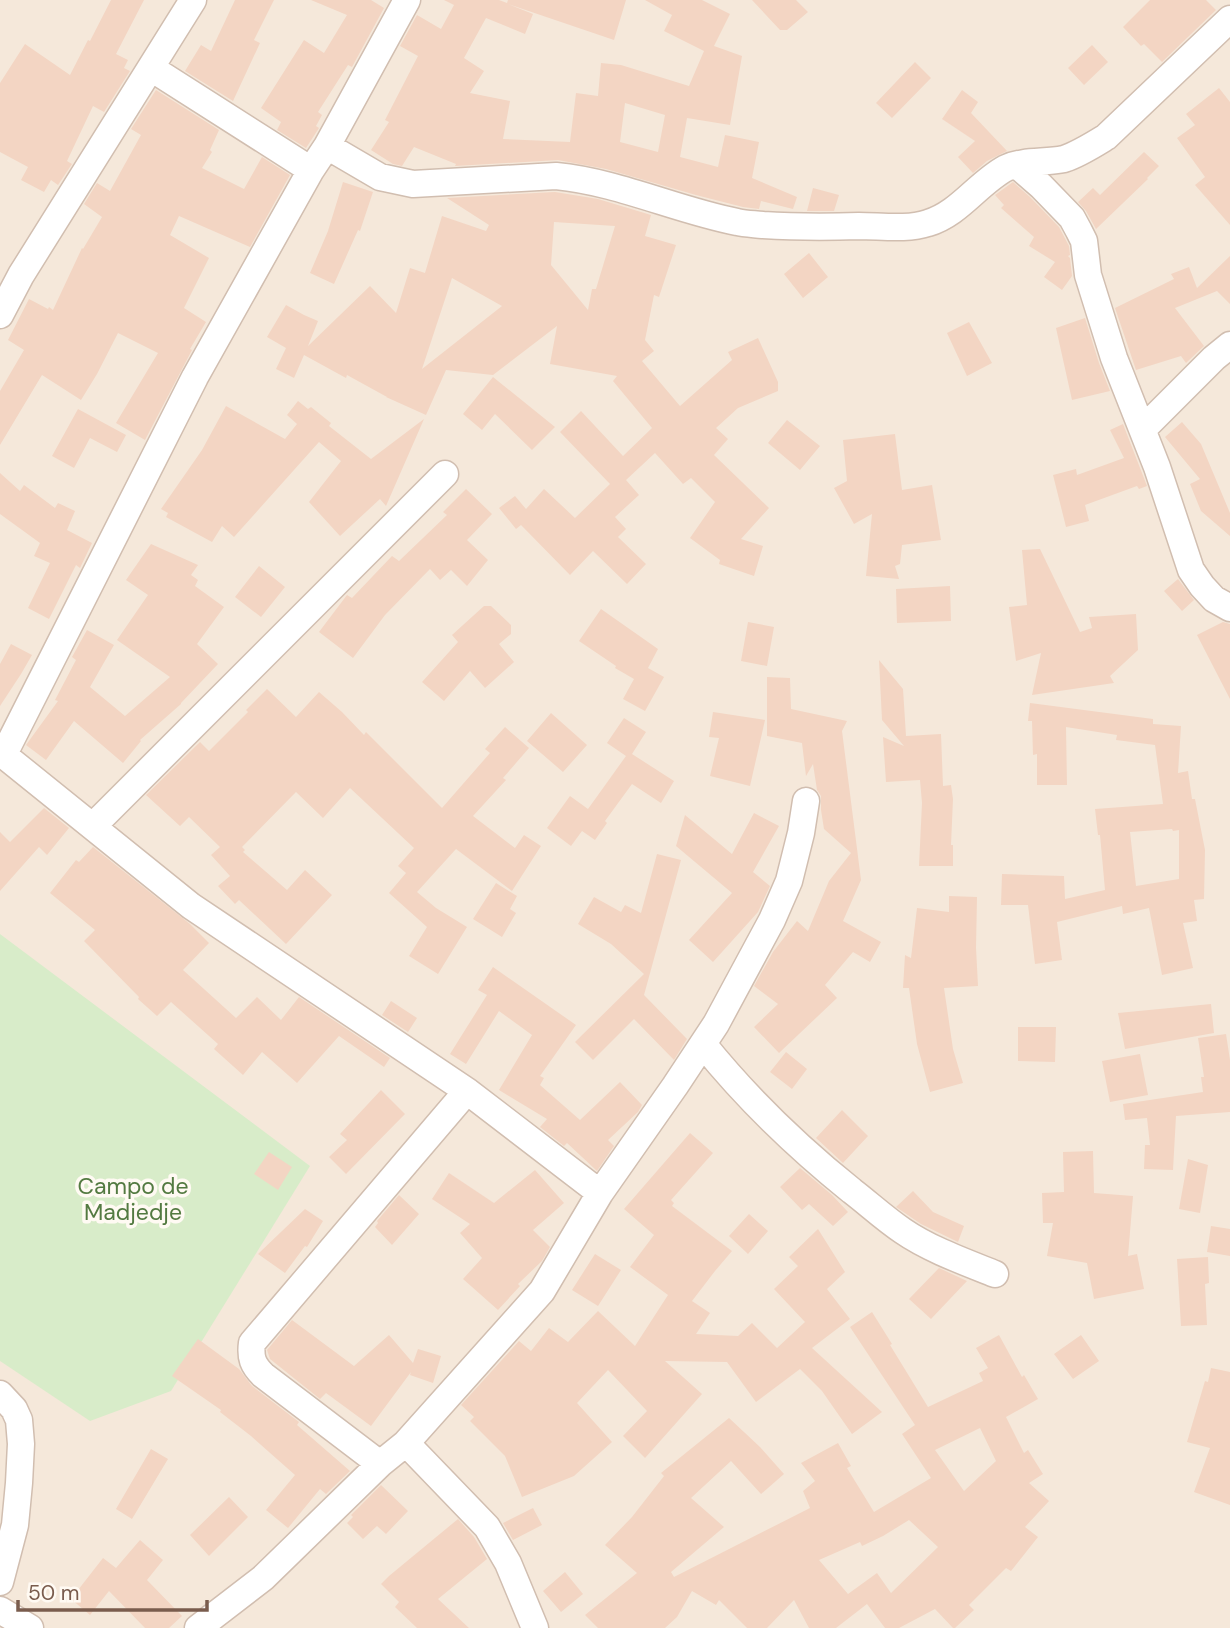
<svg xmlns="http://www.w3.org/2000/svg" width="1230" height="1628" viewBox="0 0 1230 1628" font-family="'DM Sans',sans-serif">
<rect width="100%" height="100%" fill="#fdf6ec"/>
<path fill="#f5e8da" d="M0 0H1230V1628H0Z"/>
<path fill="#d8ecc9" d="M0 934 310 1166 171 1391 90 1421 0 1361Z"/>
<path fill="#f3d5c3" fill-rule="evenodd" d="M111 0H144L116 54 128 60 124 68 130 71 104 112 93 106 67 161 72 164 58 185 51 180 44 192 21 180 28 167 0 152V83L25 44 70 75 88 40 90 41Z
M235 0H274L254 40 260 43 233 101 185 71 201 45 211 51Z
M311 0H371L384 8 352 67 348 65 318 112 322 115 316 126 319 128 306 148 277 130 281 122 261 108 304 40 324 53 347 15Z
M444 0H499L507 3 508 0H626L614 40 508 4 533 14 525 34 486 18 464 58 484 71 470 93 510 101 503 139 570 142 576 93 598 96 601 63 621 65 689 86 704 51 664 31 672 15 645 0H702L730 14 714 46 742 56 730 125 687 118 680 157 718 167 725 135 759 142 752 178 797 197 793 209 761 201 759 209 743 207 696 195 606 169 558 160 455 166 456 164 414 147 402 166 393 164 371 150 389 122 385 120 418 56 400 46 417 15 441 29 454 5ZM625 103 665 115 658 152 620 142Z
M752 0H796L808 12 787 30H780Z
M1150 0H1206L1216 10 1162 62 1144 44 1141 46 1123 27Z
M1092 45 1108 62 1084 85 1068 68Z
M915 62 931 78 892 118 876 103Z
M1219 88 1230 102V225L1195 185 1205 177 1177 138 1195 125 1186 114Z
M156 90 219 130 210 150 212 152 202 168 244 189 262 157 290 175 250 247 179 216 170 235 209 258 184 308 206 322 190 349 192 350 145 440 116 423 158 353 118 333 97 374 81 400 42 375 0 445V391L24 350 8 340 29 299 48 309 49 307 53 310 82 248 83 249 102 217 84 204 97 183 110 191 141 135 131 129Z
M962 90 978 102 971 113 1007 151 987 161 973 173 958 157 975 141 942 119Z
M1144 152 1159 166 1147 178 1148 179 1096 229 1086 211 1078 202 1093 188 1100 195Z
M343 182 373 192 360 231 358 230 334 284 310 273 328 231Z
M1013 182 1030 197 1059 227 1069 246 1070 255 1068 256 1070 258 1072 276 1062 290 1044 277 1055 262 1029 246 1034 237 1001 208 1004 205 995 195Z
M813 188 839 195 834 211H807Z
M555 192 598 199 651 215 645 236 676 245 659 297 654 295 645 340 654 351 642 361 680 406 732 360 728 352 758 338 778 382V391L738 408 716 428 728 439 714 455 769 508 741 539 763 546 754 576 719 564 720 560 690 538 715 502 691 478 683 484 655 453 626 480 639 495 615 517 626 529 618 537 646 564 627 584 593 551 570 575 521 525 516 529 499 508 515 496 526 509 544 489 575 518 610 484 560 432 581 411 623 456 652 428 613 381 617 376 550 364 557 326 493 375 446 370 426 415 386 397H387L347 375 346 378 304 355 294 378 276 369 286 348 267 337 286 305 304 315 318 321 308 346 370 286 396 313 410 268 425 273 442 216 486 231 489 225 447 198ZM554 222 615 226 596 289H592L588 310 551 265ZM452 278 502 306 422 369Z
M809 253 828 277 803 298 784 274Z
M1230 256V304L1217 291 1175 308 1204 346 1186 363 1181 356 1136 370 1115 308 1174 279 1171 274 1189 267 1197 288Z
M1085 318 1099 363 1110 391 1072 400 1056 328Z
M969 322 992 363 967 376 947 333Z
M493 377 555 427 532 450 495 414 482 430 463 414Z
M298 401 308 409 311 407 331 423 329 426 371 459 424 419 386 506 380 499 340 536 309 502 341 461 319 442 234 537 222 526 212 542 166 517 168 513 161 509 202 450 226 406 285 439 297 424 287 415Z
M78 409 126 435 117 452 90 438 74 468 52 456Z
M787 420 820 446 800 470 768 443Z
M1182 422 1201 444 1230 513V536L1201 511 1190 484 1200 479 1165 437Z
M1123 424 1147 486 1139 489 1137 486 1085 505 1089 521 1066 527 1053 475 1076 469 1077 475 1124 458 1110 430Z
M895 434 902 490 932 485 941 540 902 545 900 564 895 566 899 579 866 576 872 514 854 524 834 488 847 481 843 440Z
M0 473 20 491 24 485 55 508 58 503 75 511 67 530 92 543 80 568 76 565 49 619 28 608 50 563 34 556 40 543 0 514Z
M466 489 492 514 467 540 488 560 467 586 451 570 440 580 430 569 385 615 353 658 319 632 347 595 352 598 392 556 399 561 447 515 443 512Z
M151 544 198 565 191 575 198 580 195 586 224 607 197 644 218 664 181 703V704L140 740 141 741 123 763 74 721 46 760 26 745 58 701 55 700 76 660 72 657 87 630 114 645 90 687 125 716 170 677 117 640 148 595 126 580Z
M1040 549 1080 632 1092 628 1089 617 1136 614 1138 650 1110 676 1114 683 1032 695 1041 653 1016 661 1009 607 1027 605 1022 550Z
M259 566 285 587 261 617 235 597Z
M1178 579 1194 600 1182 611 1164 591Z
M950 586 951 621 897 623 896 589Z
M484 606H491L511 625V634L499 644 514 662 485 688 470 671 444 701 422 682 458 642 452 635Z
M601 609 658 649 648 668 664 677 645 711 623 699 634 679 615 668 616 666 579 641Z
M748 622 774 627 767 666 741 661Z
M1223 622 1230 624V699L1197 635Z
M11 644 32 655 21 674 0 706V664Z
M879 660 903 689 906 736 941 734 943 786 951 785 953 799 951 845H953V866H919L922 803 920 780 886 782 883 737 904 746 882 720Z
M767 677 790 678 791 709 847 721 842 731 861 880 843 921 881 942 870 962 853 952 825 985 837 998 779 1053 754 1027 778 1004 754 986 773 952 797 921 808 931 829 881 851 853 824 829 821 810V796L817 790 813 764 806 776 802 743 767 736Z
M267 689 296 717 319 692 342 712 364 735 366 732 442 808 490 753 485 749 505 727 529 748 503 778 506 780 473 816 515 848 524 835 541 846 512 891 456 849 417 892 436 908 467 927 438 974 409 956 427 927 389 893 406 873 398 866 414 848 350 788 323 818 296 792 242 847 245 850 243 852 287 890 305 870 332 895 286 944 239 900 235 904 218 886 230 876 211 855 220 847 189 817 180 826 146 795 200 742 209 751 248 712 246 710Z
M1030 703 1153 719V724L1181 726 1178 773 1188 771 1192 799H1195L1205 850 1204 899 1194 900 1197 921 1183 923 1193 968 1162 975 1149 908 1123 914 1122 906 1057 922 1062 960 1035 964 1028 905H1001L1002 874 1064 876 1065 899 1105 890 1100 835H1098L1095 809 1163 804 1155 745 1116 740 1117 735 1066 727 1067 785H1037V754L1033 755 1032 721H1028ZM1172 829 1173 831 1179 830V879L1136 886 1130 832Z
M713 712 765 720 750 786 710 776 719 738 709 737Z
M551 713 587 745 563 772 527 741Z
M624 718 646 732 632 754 674 781 661 803 632 784 605 821 607 823 595 840 582 831 571 846 547 828 570 796 588 809 626 756 607 743Z
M44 808 69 828 47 855 39 847 0 891V832L10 842Z
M754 813 779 826 753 872 770 886 758 912 713 962 689 940 732 893 676 846 685 815 732 854Z
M93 847 190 924 209 943 183 970 236 1018 257 997 281 1020 299 997 390 1058 384 1067 339 1036 297 1083 262 1052 243 1075 214 1049 218 1044 171 1002 157 1016 138 999 139 997 84 941 95 930 50 893 76 860 79 862Z
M657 854 681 860 644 995 687 1039 674 1060 634 1019 593 1060 575 1042 644 974 611 944 578 924 594 897 621 912 625 905 641 913Z
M496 883 517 896 510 909 516 913 502 937 473 919Z
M949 896 977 897 976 948 978 986 944 988 953 1049 963 1083 930 1092 917 1044 909 988H903L905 955 911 958 917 908 949 912Z
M493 967 576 1025 540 1076 544 1078 540 1085 580 1120 620 1082 642 1105 638 1112 608 1140 614 1146 597 1171 567 1143 564 1146 540 1127 547 1119 499 1090 532 1035 499 1011 466 1064 450 1054 487 995 478 990Z
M391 1001 417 1018 408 1032 382 1015Z
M1211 1004 1214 1033 1125 1049 1118 1013Z
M1018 1027H1056L1055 1062 1018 1061Z
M1226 1034 1230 1060V1112L1176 1116 1173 1170 1144 1169 1145 1145H1150L1147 1118 1125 1120 1123 1104 1203 1092 1201 1077H1204L1198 1038Z
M786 1052 807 1069 792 1089 770 1072Z
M1140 1054 1148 1095 1110 1102 1102 1061Z
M381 1090 405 1114 346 1174 329 1157 347 1140 340 1134Z
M842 1110 868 1136 843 1163 816 1138Z
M690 1133 713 1153 671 1200 674 1203 672 1206 732 1251 715 1271 692 1301 710 1313 696 1334 738 1336 752 1323 777 1348 805 1322 774 1289 798 1266 789 1257 818 1229 845 1272 827 1289 850 1319 812 1348 882 1412 852 1434 822 1391 800 1369 756 1402 727 1362 665 1361 702 1394 645 1458 623 1436 647 1411 608 1370 577 1403 612 1442 574 1476 522 1497 505 1456 470 1421 474 1417 461 1405 519 1341 531 1351 549 1328 568 1342 598 1311 635 1346 668 1295 630 1267 654 1235 624 1209Z
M1093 1151 1094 1193 1133 1196 1128 1256 1137 1254 1144 1289 1094 1299 1087 1263 1047 1256 1053 1223H1043L1042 1193 1064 1192 1063 1152Z
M269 1152 292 1167 278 1190 254 1174Z
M1188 1159 1208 1165 1200 1213 1179 1209Z
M800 1168 832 1195 848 1212 833 1226 809 1204 802 1210 780 1187Z
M535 1170 564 1203 533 1230 550 1247 542 1261 518 1284 520 1286 498 1310 463 1279 482 1258 460 1233 470 1224 432 1199 449 1173 494 1203Z
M913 1191 933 1212 964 1226 958 1242 921 1224 896 1207Z
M399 1195 419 1214 392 1245 375 1227 378 1223 377 1221Z
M305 1209 323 1221 307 1247 305 1246 285 1273 258 1254Z
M749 1214 768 1231 748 1254 729 1236Z
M1211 1226 1230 1229V1256L1207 1252Z
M595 1254 621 1270 598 1306 572 1290Z
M1208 1257 1209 1283 1205 1284 1207 1325 1181 1326 1177 1259Z
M939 1268 967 1281 931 1319 909 1299Z
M872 1312 892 1344 890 1345 928 1407 983 1381 979 1373 988 1368 976 1348 999 1335 1022 1377 1024 1375 1038 1399 1006 1417 1024 1453 1028 1450 1043 1474 1029 1483 1049 1501 1025 1527 1038 1537 1011 1571 1006 1568 969 1605 974 1610 955 1628H953L935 1609 899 1628H885L867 1604 836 1628H809L794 1600 767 1628H747L719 1600 716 1605 692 1591 677 1617 665 1628H598L585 1615 637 1573 605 1545 632 1517 664 1476 661 1473 729 1418 760 1447 784 1474 761 1494 731 1461 691 1498 724 1527 671 1572 674 1577 810 1508 803 1491 815 1481 801 1463 838 1443 851 1466 847 1468 874 1512 931 1478 902 1434 915 1425 850 1327ZM980 1428 996 1461 964 1491 935 1450ZM909 1520 938 1547 891 1593 877 1573 848 1594 819 1560 860 1542 862 1546 883 1536Z
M292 1320 354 1366 389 1335 413 1363 418 1349 441 1356 433 1383 410 1375 411 1372 371 1426 326 1393 320 1399 270 1359 267 1350Z
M1081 1335 1099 1361 1073 1379 1054 1354Z
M198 1339 239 1369 252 1386 299 1422 297 1425 350 1471 326 1494 320 1489 288 1528 266 1510 295 1475 251 1436 220 1412 221 1410 172 1376Z
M1211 1368 1230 1372V1505L1194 1492 1210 1448 1187 1442 1205 1381 1208 1382Z
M151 1449 168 1459 132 1519 116 1509Z
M381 1485 408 1511 386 1534 377 1526 363 1539 347 1523 353 1517 351 1515Z
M229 1497 248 1517 209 1556 190 1535Z
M533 1508 542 1525 513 1540 503 1523Z
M458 1519 474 1537 487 1559 438 1599 469 1628H417L395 1607 399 1602 381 1584 389 1576Z
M140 1540 163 1560 147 1580 182 1616 169 1628H145L109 1591 90 1615 71 1599 103 1558 116 1568Z
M565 1572 583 1594 561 1612 543 1591Z"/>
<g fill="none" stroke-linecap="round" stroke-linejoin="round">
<defs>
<path id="minor" d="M151 68 311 170
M327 146 380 177 413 184 556 176C618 182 676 210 737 222 745 224 754 224 763 225 795 227 827 227 859 226 881 226 907 230 928 223 959 214 978 183 1006 168 1023 160 1045 163 1064 159 1079 154 1093 145 1106 137L1230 19
M1017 165 1041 186 1072 218 1079 231 1084 241 1088 275 1114 358 1157 467 1191 570 1202 586 1214 599 1230 608
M0 315 21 275 193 0
M1143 429 1214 358 1230 345
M0 752 191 906 467 1091 600 1193
M4 754 195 377 311 170 327 146 407 0
M93 826 445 474
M703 1044C748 1100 796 1146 852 1191 869 1204 885 1219 903 1231 929 1249 965 1262 995 1274
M0 1394 14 1409 19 1420 21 1444 19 1483 15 1525 0 1582
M406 1443 487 1527 508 1563 535 1628
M380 1464 263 1375C253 1365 250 1358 252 1343L467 1091
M0 1610 30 1628
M198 1628 263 1578 380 1464 406 1443 542 1291 600 1193 675 1086 716 1024 772 920 789 881 801 833 806 801"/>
</defs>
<use href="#minor" stroke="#d1beb0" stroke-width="29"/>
<use href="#minor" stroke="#fff" stroke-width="26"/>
</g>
<g text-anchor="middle" stroke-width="7" stroke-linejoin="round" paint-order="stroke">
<g font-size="23" fill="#537a41" stroke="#fffaf3">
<text x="133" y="1194">Campo de<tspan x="133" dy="26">Madjedje</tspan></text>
</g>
</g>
<path d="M18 1600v10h189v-10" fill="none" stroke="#7a5c4d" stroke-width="3.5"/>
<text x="28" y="1600" font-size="21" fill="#7a5c4d" stroke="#fffaf3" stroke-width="5" paint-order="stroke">50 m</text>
</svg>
